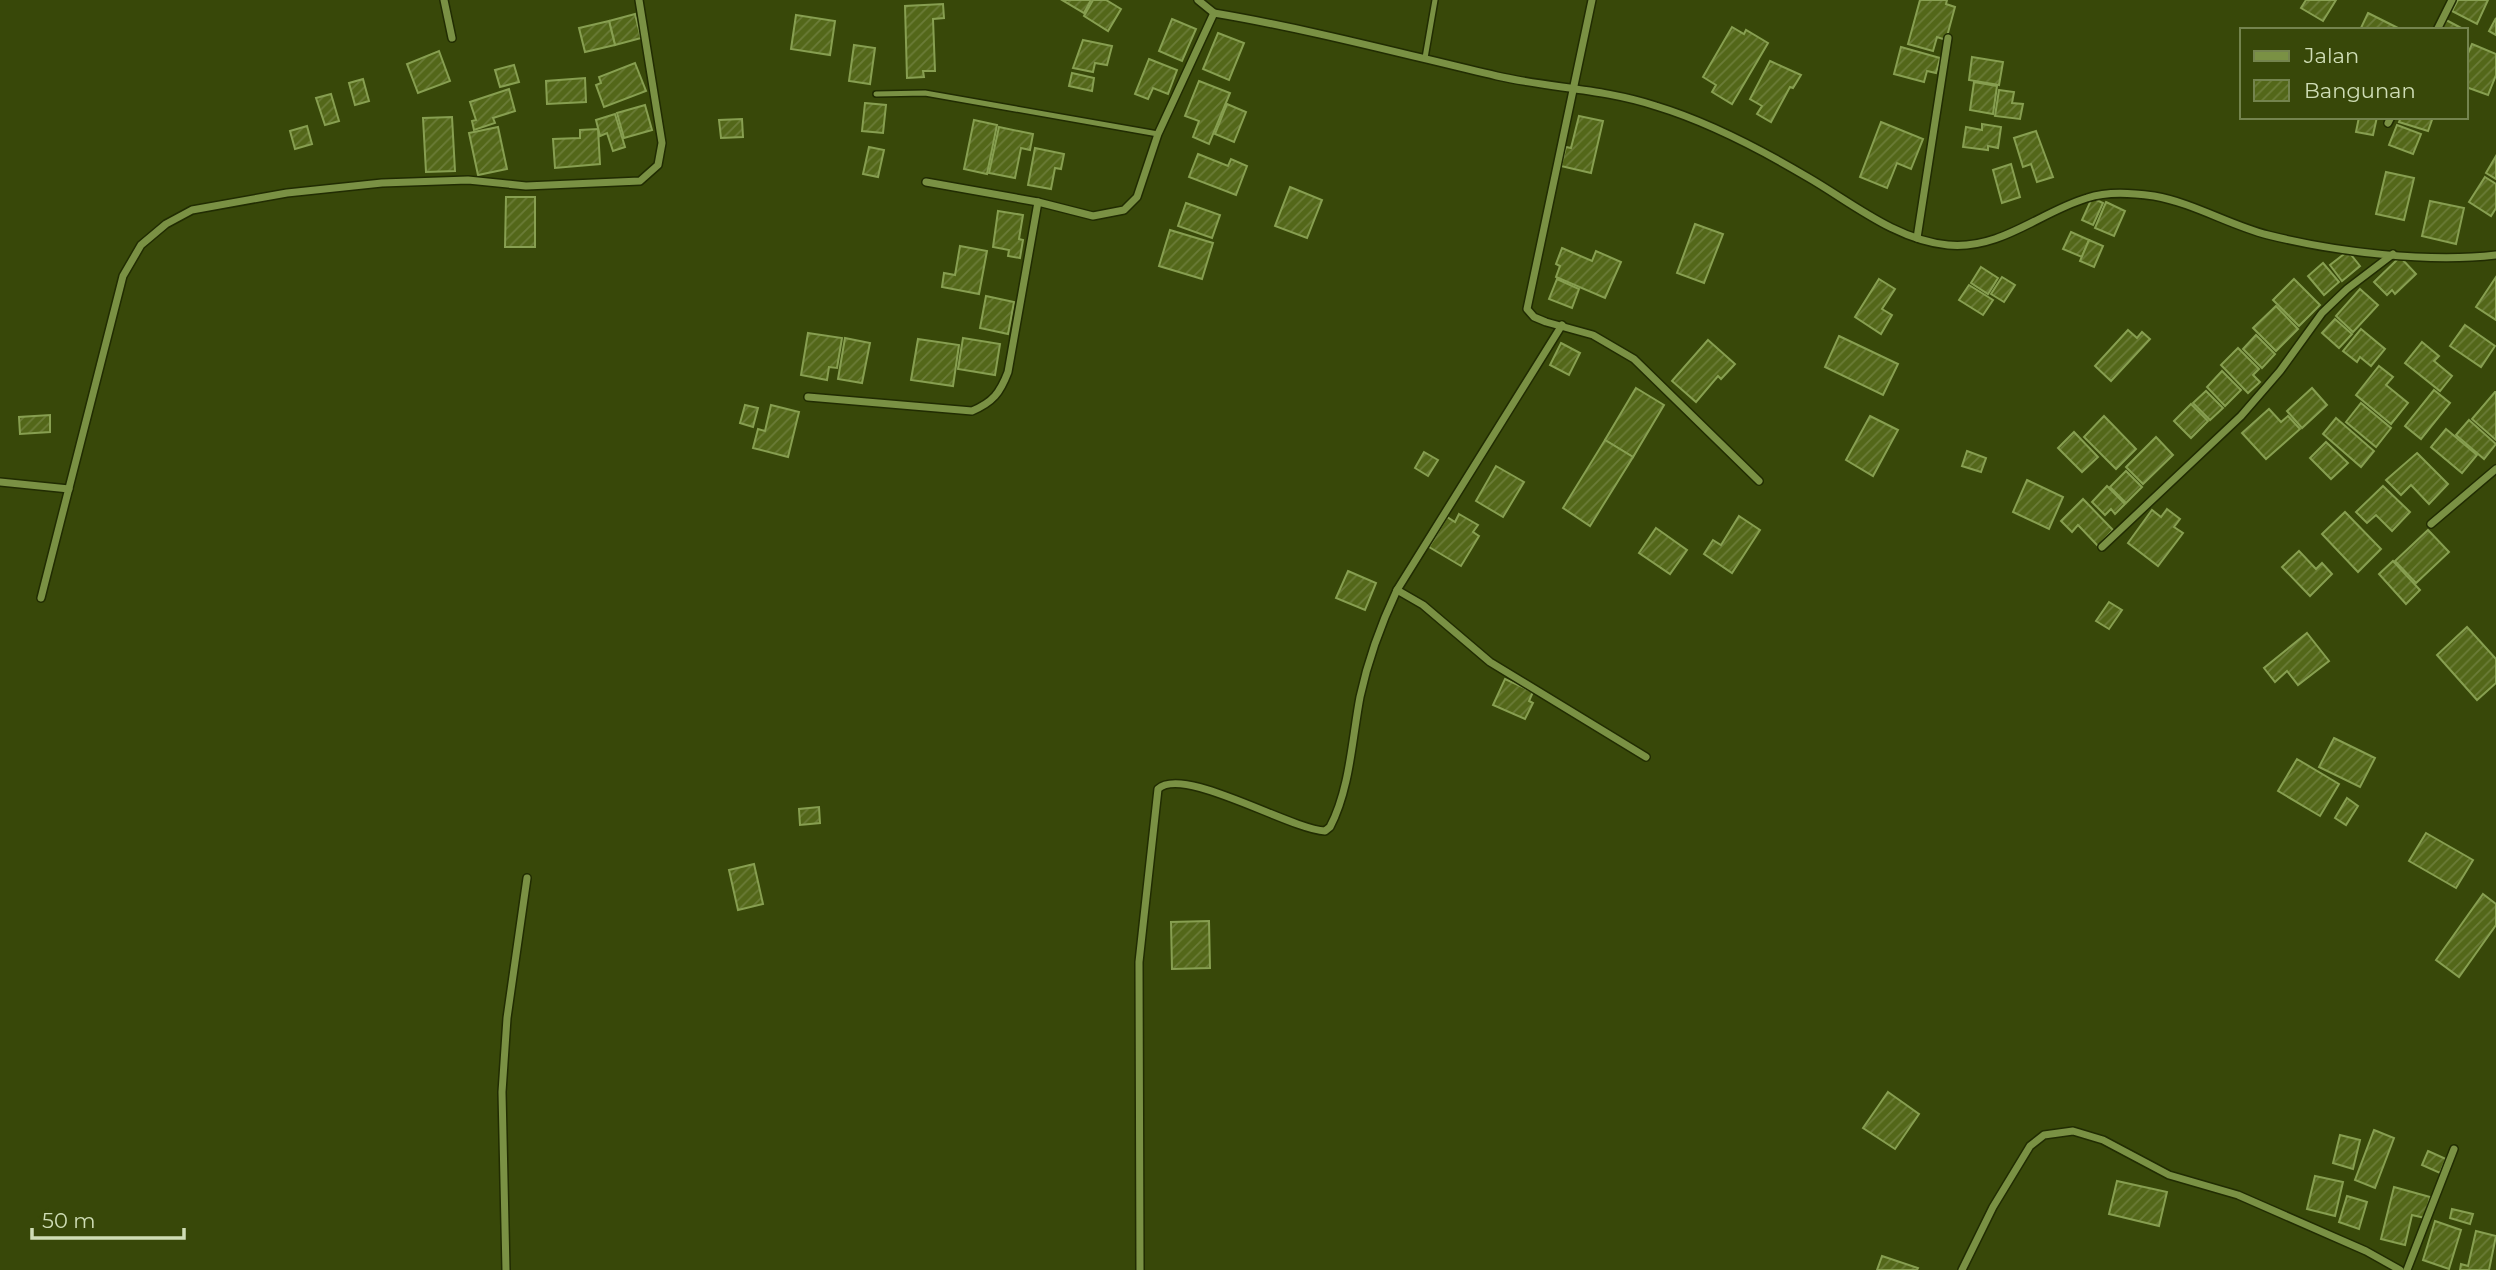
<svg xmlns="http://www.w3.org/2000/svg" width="2496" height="1270" font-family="Montserrat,sans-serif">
<defs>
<pattern id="building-hatch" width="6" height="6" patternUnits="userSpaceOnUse" patternTransform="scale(1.75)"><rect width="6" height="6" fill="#536719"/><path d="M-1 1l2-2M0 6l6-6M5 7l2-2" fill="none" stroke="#6b7c38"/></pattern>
</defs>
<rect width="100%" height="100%" fill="#384809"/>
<g fill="url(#building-hatch)" stroke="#879f51" stroke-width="2">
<path d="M1062,0H1091L1084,13Z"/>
<path d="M1093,0H1106L1121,9L1108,31L1084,16Z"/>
<path d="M1920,0H1947L1946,4L1955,7L1946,40L1937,37L1933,51L1908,44Z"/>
<path d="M2306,0H2336L2323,21L2301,8Z"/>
<path d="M2458,0H2488L2477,24L2452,11Z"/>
<path d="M943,4L944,18L933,19L935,71H923L924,77L907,78L905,6Z"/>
<path d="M2368,13L2402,30H2360Z"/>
<path d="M635,14L641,38L615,45L609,21Z"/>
<path d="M796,15L835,21L830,55L791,49Z"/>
<path d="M2496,18V35L2489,31Z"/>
<path d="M1172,19L1196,29L1182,61L1159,51Z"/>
<path d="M2446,20L2465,30H2441Z"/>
<path d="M609,21L615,45L585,52L579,28Z"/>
<path d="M1732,27L1744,34L1746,30L1768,43L1732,104L1712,92L1716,85L1703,77Z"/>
<path d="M1218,33L1244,43L1229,80L1203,69Z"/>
<path d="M1083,40L1112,46L1107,65L1095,63L1093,72L1073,68Z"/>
<path d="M2472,44L2496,54V75L2488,95L2466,87V58Z"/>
<path d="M854,45L875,48L870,84L849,81Z"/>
<path d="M1901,47L1940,58L1936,73L1927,71L1924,82L1894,74Z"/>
<path d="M439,51L450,81L418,93L407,64Z"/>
<path d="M1972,57L2003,62L1999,85L1969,80Z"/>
<path d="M1149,59L1177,70L1168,94L1153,88L1148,99L1135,94Z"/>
<path d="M1770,61L1801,75L1793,88L1790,87L1771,122L1757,114L1762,106L1750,99Z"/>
<path d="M635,63L646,91L604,107L596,85L601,83L599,77Z"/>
<path d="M514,65L519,82L500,87L495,70Z"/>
<path d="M1072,73L1094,78L1092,91L1069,86Z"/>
<path d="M585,78L586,102L547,104L546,81Z"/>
<path d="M363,79L369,101L355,105L349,83Z"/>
<path d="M1199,81L1230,93L1209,144L1193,137L1199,121L1185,116Z"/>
<path d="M1974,82L1997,86L1993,114L1970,110Z"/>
<path d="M509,89L515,111L493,118L495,123L474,130L472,121L476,120L470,102Z"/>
<path d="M1999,90L2014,92L2012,103L2023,104L2020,119L1995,116Z"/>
<path d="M331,94L339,121L325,125L316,98Z"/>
<path d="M865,103L886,105L883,133L862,131Z"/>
<path d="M1227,104L1246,112L1234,142L1215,134Z"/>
<path d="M645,105L652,130L624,138L617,113Z"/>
<path d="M615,114L625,147L613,151L607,133L600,136L596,120Z"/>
<path d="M1579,116L1603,121L1591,173L1561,166L1566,147L1571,148Z"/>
<path d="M452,117L455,171L426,172L423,118Z"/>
<path d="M2359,117H2377L2373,135L2356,132Z"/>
<path d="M2401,117H2433L2428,131L2399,122Z"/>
<path d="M742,119L743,137L721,138L719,120Z"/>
<path d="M974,120L997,125L987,174L964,169Z"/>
<path d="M1881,122L1923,139L1911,169L1897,163L1887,188L1860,177Z"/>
<path d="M1982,124L2001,127L1998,148L1988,146V150L1963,147L1966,127L1982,130Z"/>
<path d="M2397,125L2421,134L2413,154L2389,145Z"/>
<path d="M307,126L312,144L295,149L290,131Z"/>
<path d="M498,127L507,169L478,175L469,133Z"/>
<path d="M999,127L1033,134L1030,150L1021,148L1015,178L989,173Z"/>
<path d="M598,129L600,164L555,168L553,139L580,138V130Z"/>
<path d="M2036,131L2053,177L2037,182L2031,164L2023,167L2014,138Z"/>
<path d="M869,147L884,150L878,177L863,174Z"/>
<path d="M1035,148L1064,154L1061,169L1055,168L1051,189L1028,185Z"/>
<path d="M1198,154L1228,166L1231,159L1247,166L1236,195L1189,177Z"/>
<path d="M2496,156V179L2486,173Z"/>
<path d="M2011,164L2020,197L2002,203L1993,170Z"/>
<path d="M2386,172L2414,178L2404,220L2376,214Z"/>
<path d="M2485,177L2496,184V208L2491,216L2469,202Z"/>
<path d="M1290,187L1322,200L1307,238L1275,226Z"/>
<path d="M506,197H535V247H505Z"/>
<path d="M2092,198L2103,203L2093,225L2082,220Z"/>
<path d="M2430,201L2464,208L2456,244L2422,236Z"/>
<path d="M2106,202L2125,211L2114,236L2095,228Z"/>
<path d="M1186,203L1220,215L1212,238L1178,226Z"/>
<path d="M998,211L1023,215L1019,239L1023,240L1020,258L1008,256L1009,250L993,247Z"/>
<path d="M1695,224L1723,234L1704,283L1677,273Z"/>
<path d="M1170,230L1213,243L1202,279L1159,266Z"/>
<path d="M2071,232L2089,240L2082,257L2063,249Z"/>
<path d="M2089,240L2103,246L2094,267L2080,261Z"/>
<path d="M960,246L987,251L979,294L942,287L944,273L955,275Z"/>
<path d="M1562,248L1592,261L1596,251L1621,262L1605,298L1556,277L1560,266L1556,264Z"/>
<path d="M2348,251L2360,266L2342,281L2330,265Z"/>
<path d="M2400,257L2416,274L2395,294L2392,290L2387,295L2374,282Z"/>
<path d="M2323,263L2339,282L2324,295L2308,276Z"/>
<path d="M1981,267L1998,278L1988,294L1971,283Z"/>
<path d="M2002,277L2015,285L2004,302L1991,294Z"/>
<path d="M2496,277V320L2476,307Z"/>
<path d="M1557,279L1579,289L1572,308L1549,299Z"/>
<path d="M1879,279L1895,289L1882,309L1892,315L1881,334L1855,317Z"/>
<path d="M2294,279L2320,305L2299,326L2273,300Z"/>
<path d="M1969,285L1993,300L1983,315L1959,300Z"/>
<path d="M2360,289L2378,305L2353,332L2336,316Z"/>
<path d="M986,296L1014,302L1008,334L980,328Z"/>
<path d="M2276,306L2298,329L2276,351L2253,328Z"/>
<path d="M2335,319L2352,334L2339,348L2322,333Z"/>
<path d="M2465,325L2495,346L2481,367L2450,346Z"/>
<path d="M2361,329L2385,349L2371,366L2360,357L2357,362L2343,351Z"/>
<path d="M2128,330L2137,338L2142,332L2150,339L2111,381L2095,366Z"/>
<path d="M808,333L842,338L837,368L829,367L827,380L801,375Z"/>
<path d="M2256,335L2275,354L2262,368L2243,349Z"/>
<path d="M1839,336L1898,364L1883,395L1825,367Z"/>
<path d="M845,338L870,343L862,383L838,379Z"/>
<path d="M963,338L1000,344L995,375L958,369Z"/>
<path d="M918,339L959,345L953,386L911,380Z"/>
<path d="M1708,340L1735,364L1721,379L1718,376L1696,402L1672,381Z"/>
<path d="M2422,342L2439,356L2434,361L2452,376L2440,391L2405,363Z"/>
<path d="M1561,343L1580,353L1569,375L1550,365Z"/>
<path d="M2238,348L2259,369L2253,375L2260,382L2248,393L2221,365Z"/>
<path d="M2379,366L2393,377L2386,385L2408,403L2391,424L2356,395Z"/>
<path d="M2222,371L2241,390L2225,406L2207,387Z"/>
<path d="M1636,388L1664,405L1633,457L1605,440Z"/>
<path d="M2312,388L2327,405L2302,428L2287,411Z"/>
<path d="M2434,390L2450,403L2421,439L2405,426Z"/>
<path d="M2206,391L2223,408L2210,420L2193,403Z"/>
<path d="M2495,392H2496V440L2472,419Z"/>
<path d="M2361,403L2391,428L2376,447L2346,422Z"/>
<path d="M2191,404L2208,421L2191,438L2174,421Z"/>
<path d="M745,405L758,408L753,427L740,423Z"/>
<path d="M771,405L799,412L788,457L753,448L758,429L765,431Z"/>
<path d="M2269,409L2281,422L2288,416L2300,429L2266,459L2242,433Z"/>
<path d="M50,415V432L20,434L19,417Z"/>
<path d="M1870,416L1898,430L1873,476L1846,460Z"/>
<path d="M2104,416L2136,449L2116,469L2084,437Z"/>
<path d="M2336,418L2374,451L2361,467L2323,434Z"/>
<path d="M2469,420L2496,444L2484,459L2456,435Z"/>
<path d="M2446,429L2477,455L2462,473L2431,447Z"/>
<path d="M2074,432L2098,457L2082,472L2058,448Z"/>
<path d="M2156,437L2173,455L2143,484L2126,467Z"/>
<path d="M1605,440L1633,457L1590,526L1563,508Z"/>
<path d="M2326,442L2348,463L2331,479L2310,458Z"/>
<path d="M1967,451L1986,458L1981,472L1962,466Z"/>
<path d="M1424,452L1438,460L1428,476L1415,468Z"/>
<path d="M2417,453L2448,484L2429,504L2411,485L2401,495L2386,480Z"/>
<path d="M1496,466L1524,482L1503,517L1476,501Z"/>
<path d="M2126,471L2142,487L2126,503L2110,487Z"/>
<path d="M2027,480L2063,497L2049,529L2013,512Z"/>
<path d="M2107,486L2125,504L2115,514L2111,509L2105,515L2092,502Z"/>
<path d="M2383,486L2410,512L2392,531L2376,515L2367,523L2356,512Z"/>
<path d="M2083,499L2113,530L2098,546L2078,525L2072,532L2061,521Z"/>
<path d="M2167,509L2180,519L2174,527L2183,533L2158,566L2128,543L2152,510L2161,517Z"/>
<path d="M2345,512L2381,549L2358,572L2322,534Z"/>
<path d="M1459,514L1478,525L1473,532L1479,536L1461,566L1429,547L1447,517L1455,522Z"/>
<path d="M1739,516L1760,530L1732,573L1704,554L1713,540L1721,545Z"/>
<path d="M1656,528L1687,550L1670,574L1639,553Z"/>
<path d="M2428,530L2449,552L2416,583L2395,561Z"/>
<path d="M2299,551L2316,569L2322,563L2332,574L2310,596L2282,567Z"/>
<path d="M2393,561L2420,590L2406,604L2379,574Z"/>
<path d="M1348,571L1376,583L1365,610L1336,598Z"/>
<path d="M2109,602L2122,610L2109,629L2096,621Z"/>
<path d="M2467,627L2496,659V683L2477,700L2437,655Z"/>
<path d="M2307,633L2329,661L2298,685L2287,671L2275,682L2264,668Z"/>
<path d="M1505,679L1533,692L1529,701L1533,703L1525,719L1493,705Z"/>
<path d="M2334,738L2375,758L2360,787L2319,767Z"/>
<path d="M2297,759L2339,784L2320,816L2278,791Z"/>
<path d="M2347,798L2358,806L2346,825L2335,818Z"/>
<path d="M819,807L820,823L800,825L799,809Z"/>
<path d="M2426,833L2473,860L2456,888L2409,861Z"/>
<path d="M754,864L763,904L738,910L729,870Z"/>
<path d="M2483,894L2496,904V925L2459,977L2436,960Z"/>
<path d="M1209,921L1210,968L1172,969L1171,922Z"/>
<path d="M1888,1092L1919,1114L1895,1149L1863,1128Z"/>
<path d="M2374,1130L2394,1138L2375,1188L2355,1180Z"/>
<path d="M2340,1135L2360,1140L2353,1169L2333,1163Z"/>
<path d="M2428,1151L2446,1159L2440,1173L2422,1165Z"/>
<path d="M2315,1176L2343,1182L2335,1216L2307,1209Z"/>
<path d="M2117,1181L2167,1192L2159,1226L2109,1214Z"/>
<path d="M2394,1187L2430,1197L2425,1218L2412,1215L2405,1245L2381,1239Z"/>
<path d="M2347,1196L2367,1202L2359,1229L2339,1222Z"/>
<path d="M2452,1209L2473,1214L2470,1224L2450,1218Z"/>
<path d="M2435,1221L2461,1230L2449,1269L2423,1260Z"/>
<path d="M2476,1231L2496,1236L2489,1270H2460L2461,1264L2468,1266Z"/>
<path d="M1882,1256L1918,1268L1917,1270H1877Z"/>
</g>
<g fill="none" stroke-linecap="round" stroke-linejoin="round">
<defs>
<g id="lane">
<path d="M1425,58L1435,0"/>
<path d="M876,94L925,93L1158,134"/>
</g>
<g id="street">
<path d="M444,0L452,38"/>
<path d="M1198,0L1214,13"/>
<path d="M1592,0L1527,309L1534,317L1546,322L1593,335L1634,359L1759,481"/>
<path d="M2437,30L2452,0"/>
<path d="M2388,123L2391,117"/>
<path d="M926,182L1038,202L1093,216L1124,210L1137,197L1158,134L1214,13C1309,29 1403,54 1497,76C1550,88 1605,89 1656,106C1709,122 1762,150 1809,178C1852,203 1896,240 1948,245C2001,250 2040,212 2087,198C2108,191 2132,193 2154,196C2194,203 2229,225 2268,235C2336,252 2428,263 2496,255"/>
<path d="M1917,238L1948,38"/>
<path d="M808,397L972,411C993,402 1000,393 1008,372L1038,202"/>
<path d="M0,482L69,489"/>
<path d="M2431,524L2496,469"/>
<path d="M2102,547L2241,416L2280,371L2322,313L2347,289L2393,254"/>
<path d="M1397,590L1423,605L1490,662L1646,757"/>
<path d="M41,598L123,276L141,245L166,224L192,210L287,193L382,183L468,180L526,186L640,181L658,165L662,143L639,0"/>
<path d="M506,1270L502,1092L507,1018L527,878"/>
<path d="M1140,1270L1139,962L1158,789C1183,765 1289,829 1325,831L1330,827C1350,789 1352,739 1360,697C1368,660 1381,624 1397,590L1562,325"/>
<path d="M1962,1270L1993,1207L2030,1146L2044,1135L2073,1131L2103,1140L2169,1175L2238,1195L2366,1251L2400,1270"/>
<path d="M2407,1270L2454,1149"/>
</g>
</defs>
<use href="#lane" stroke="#212c02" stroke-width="8"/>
<use href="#street" stroke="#212c02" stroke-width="10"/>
<use href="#lane" stroke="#7a9144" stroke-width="5"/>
<use href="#street" stroke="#7a9144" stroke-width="7"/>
</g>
<rect x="2240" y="28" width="228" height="91" fill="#384809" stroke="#74844e" stroke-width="2"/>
<rect x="2254" y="51" width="35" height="10" fill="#7a9144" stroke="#74844e" stroke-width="2"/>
<text x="2304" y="63" font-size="21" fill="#cfddb6">Jalan</text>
<rect x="2254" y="80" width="35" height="21" fill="url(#building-hatch)" stroke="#74844e" stroke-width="2"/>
<text x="2304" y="98" font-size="21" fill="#cfddb6">Bangunan</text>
<path d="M32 1228v10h152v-10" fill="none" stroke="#cfddb6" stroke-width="3.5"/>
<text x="42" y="1228" font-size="21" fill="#cfddb6" stroke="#384809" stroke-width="5" paint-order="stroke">50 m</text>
</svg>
